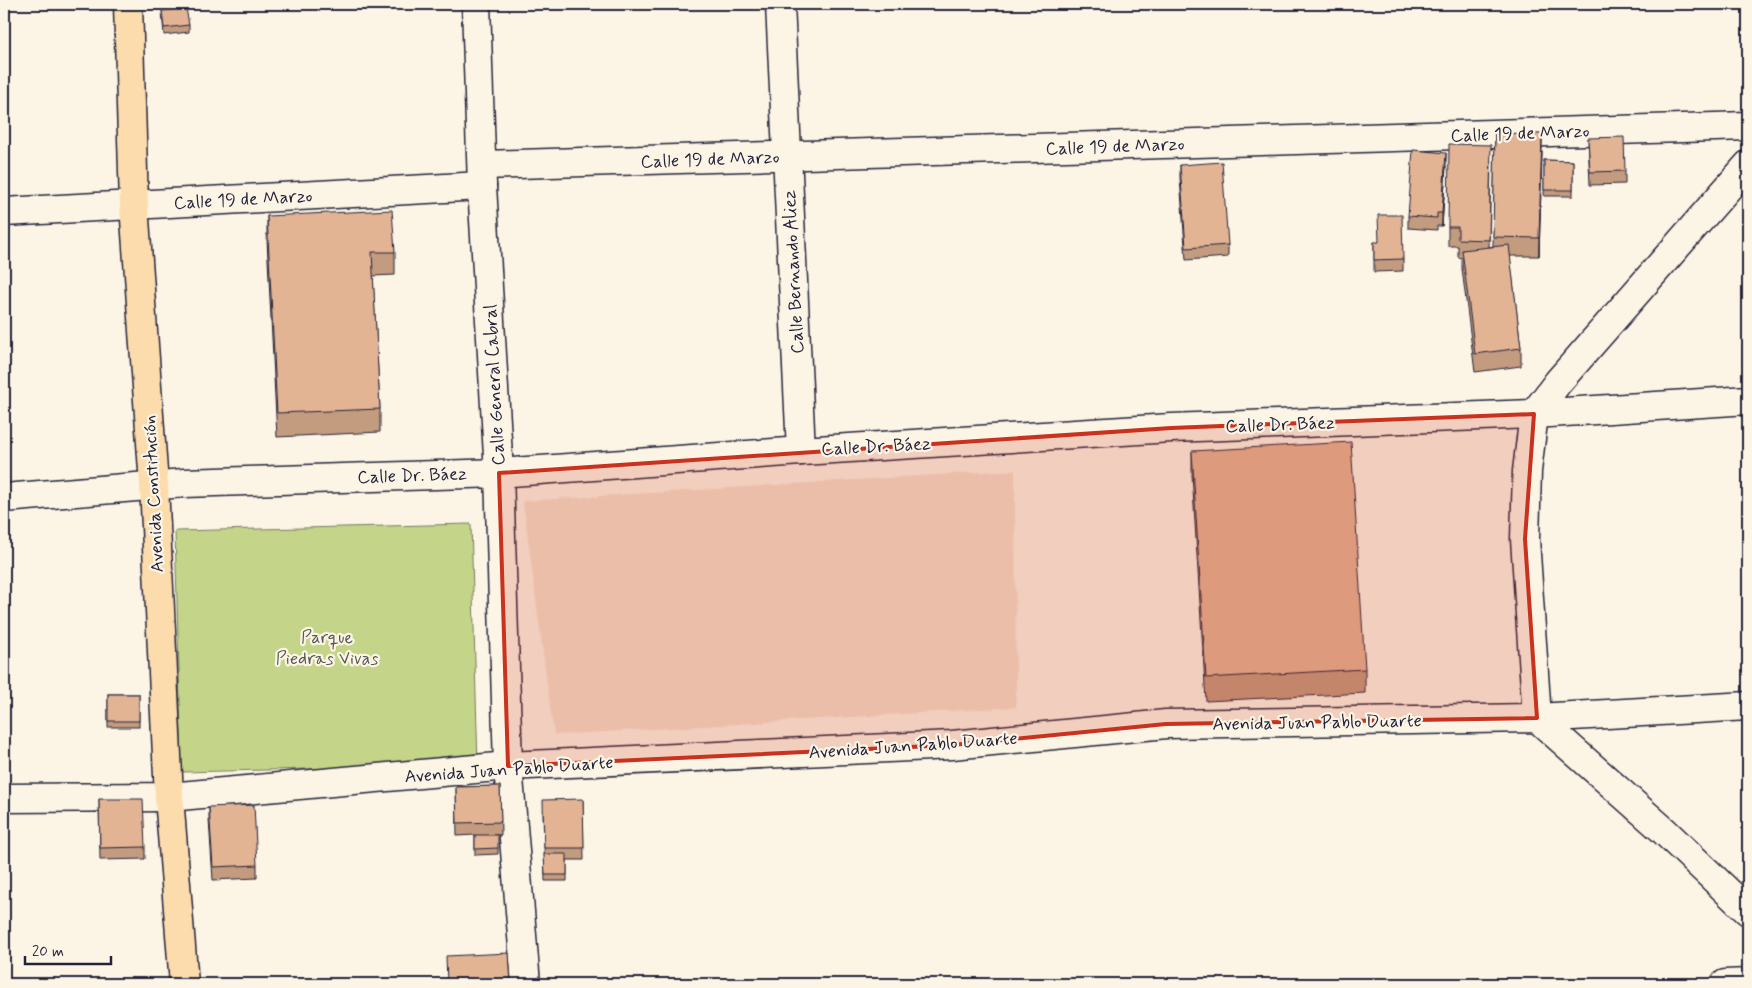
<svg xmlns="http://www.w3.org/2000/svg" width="1752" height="988" font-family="Mynerve,sans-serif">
<rect width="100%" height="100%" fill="#fcf5e5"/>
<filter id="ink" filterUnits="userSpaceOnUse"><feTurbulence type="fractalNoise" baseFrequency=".02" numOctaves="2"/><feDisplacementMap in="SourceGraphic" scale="10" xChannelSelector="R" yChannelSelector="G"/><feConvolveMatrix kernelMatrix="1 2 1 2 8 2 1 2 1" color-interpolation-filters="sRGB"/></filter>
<g filter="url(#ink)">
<path fill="#f4e2cd" d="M1015,470L1016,707L554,735L523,501Z"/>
<path fill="#c4d58a" stroke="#737c62" d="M471,524L478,765L182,772L175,531Z"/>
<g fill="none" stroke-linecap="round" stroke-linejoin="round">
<defs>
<g id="minor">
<path d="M476,4L482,186L499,473L508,766L526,984"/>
<path d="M780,4L801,451"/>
<path d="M482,165L1748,126"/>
<path d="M1748,165L1558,382L1534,414L1527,471L1525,539L1537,718L1748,706"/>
<path d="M4,212L482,186"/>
<path d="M4,498L184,483L499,473L801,451L1171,428L1534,414L1748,400"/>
<path d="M4,798L169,797L508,766L952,745L1166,724L1537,718L1662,829L1748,911"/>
<path d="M1725,984L1748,983"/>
</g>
<path id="major" d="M128,4L134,205L154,485L169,797L184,984"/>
</defs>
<use href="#minor" stroke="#22223b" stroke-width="31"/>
<use href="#major" stroke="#22223b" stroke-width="31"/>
<use href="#minor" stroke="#fcf5e5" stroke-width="28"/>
<use href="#major" stroke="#fcdcac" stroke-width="28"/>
</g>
<g fill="#c39b7f" stroke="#22223b">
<path d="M162,4H185V6L163,9Z"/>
<path d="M162,11L189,25V32L164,35Z"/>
<path d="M1495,133L1542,152L1539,256H1510L1521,348V366L1475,372L1462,269V258L1458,257V246H1448V227L1491,163L1489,247L1493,246Z"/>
<path d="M1588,138L1625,171V184L1590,185Z"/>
<path d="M1544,160L1573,161V196H1544Z"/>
<path d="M1180,165L1228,245V257L1186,260L1180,178Z"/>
<path d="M1446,166L1442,226H1437V230L1408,228V216Z"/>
<path d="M267,216L395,252V275L373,276L380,409V432L277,437L267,240Z"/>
<path d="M1374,242L1403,259V271L1374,272Z"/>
<path d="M1192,451L1365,669V693L1206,701L1192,475Z"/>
<rect x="108" y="694" width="31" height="33"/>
<path d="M500,786L501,835H490L498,848V854L475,855V835L457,836L456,787Z"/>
<path d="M99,799L145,847V859L100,860Z"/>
<path d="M583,799L584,860H567V881H545L543,812Z"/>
<path d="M209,807L257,865V878L213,880L209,820Z"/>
</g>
<g fill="#9f7e68" stroke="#22223b">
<path d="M1542,134V152L1539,256V238Z"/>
<path d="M1446,153V166L1442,226V213Z"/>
</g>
<g fill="#e3b494" stroke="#22223b">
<path d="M186,8L189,25L164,28L162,11Z"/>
<path d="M1495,133L1542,134L1539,238L1493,237Z"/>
<path d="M1624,137L1625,171L1590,172L1588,138Z"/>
<path d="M1449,144L1491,145L1489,240L1458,239V227H1448Z"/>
<path d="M1413,150L1446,153L1442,213H1437V218L1408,216Z"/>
<path d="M1544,160L1573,161V190H1544Z"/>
<path d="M1222,162L1228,245L1186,248L1180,165Z"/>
<path d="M392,210L395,252H372L380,409L277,413L267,216Z"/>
<path d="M1378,215H1402L1403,259L1374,260V242H1379Z"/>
<path d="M1509,245L1521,348L1475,354L1462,250Z"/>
<path d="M1351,442L1365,669L1206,678L1192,451Z"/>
<rect x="108" y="694" width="31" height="27"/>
<path d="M500,786L501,822L457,823L456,787Z"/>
<path d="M99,799H143L145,847L100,848Z"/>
<path d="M583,799L584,848H544L543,800Z"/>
<path d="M254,805L257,865L213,867L209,807Z"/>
<path d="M475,835H498V848L475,849Z"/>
<path d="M544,854H567V875H545Z"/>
<path d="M509,953L511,984H447L446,956Z"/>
<path d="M567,982V984H549Z"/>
</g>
</g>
<path fill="#c8321e" fill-opacity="0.2" stroke="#c8321e" stroke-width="4" stroke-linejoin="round" d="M1534,414L1525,539L1537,718L1166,724L952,745L508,766L499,473L1171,428Z"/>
<g text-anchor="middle" stroke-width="4.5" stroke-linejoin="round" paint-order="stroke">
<g font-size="18" fill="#22223b" stroke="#fcf5e5">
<text transform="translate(1520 133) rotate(-2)" y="6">Calle 19 de Marzo</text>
<text transform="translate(1115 146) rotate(-2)" y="6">Calle 19 de Marzo</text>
<text transform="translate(710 159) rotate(-2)" y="6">Calle 19 de Marzo</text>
<text transform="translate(243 199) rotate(-3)" y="6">Calle 19 de Marzo</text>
<text transform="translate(793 272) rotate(-93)" y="6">Calle Bernando Aliez</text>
<text transform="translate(494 385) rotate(-93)" y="6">Calle General Cabral</text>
<text transform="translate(1280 424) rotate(-2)" y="6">Calle Dr. Báez</text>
<text transform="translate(876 446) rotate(-3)" y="6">Calle Dr. Báez</text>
<text transform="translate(412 475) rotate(-2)" y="6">Calle Dr. Báez</text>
<text transform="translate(153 494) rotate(-93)" y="6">Avenida Constitución</text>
<text transform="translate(1317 722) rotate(-1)" y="6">Avenida Juan Pablo Duarte</text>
<text transform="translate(913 745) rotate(-4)" y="6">Avenida Juan Pablo Duarte</text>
<text transform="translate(509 769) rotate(-4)" y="6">Avenida Juan Pablo Duarte</text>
</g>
<g font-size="18" fill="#535853" stroke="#fcf5e5">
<text x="327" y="643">Parque<tspan x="327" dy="21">Piedras Vivas</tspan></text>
</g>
</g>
<rect width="1752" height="988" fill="none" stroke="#fcf5e5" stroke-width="20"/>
<rect x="10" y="10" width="1732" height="968" fill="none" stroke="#22223b" stroke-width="2" filter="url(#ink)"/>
<path d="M25 956v8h86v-8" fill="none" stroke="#22223b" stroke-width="2.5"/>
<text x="32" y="956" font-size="15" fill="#22223b" stroke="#fcf5e5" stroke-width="4" paint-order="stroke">20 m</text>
</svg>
